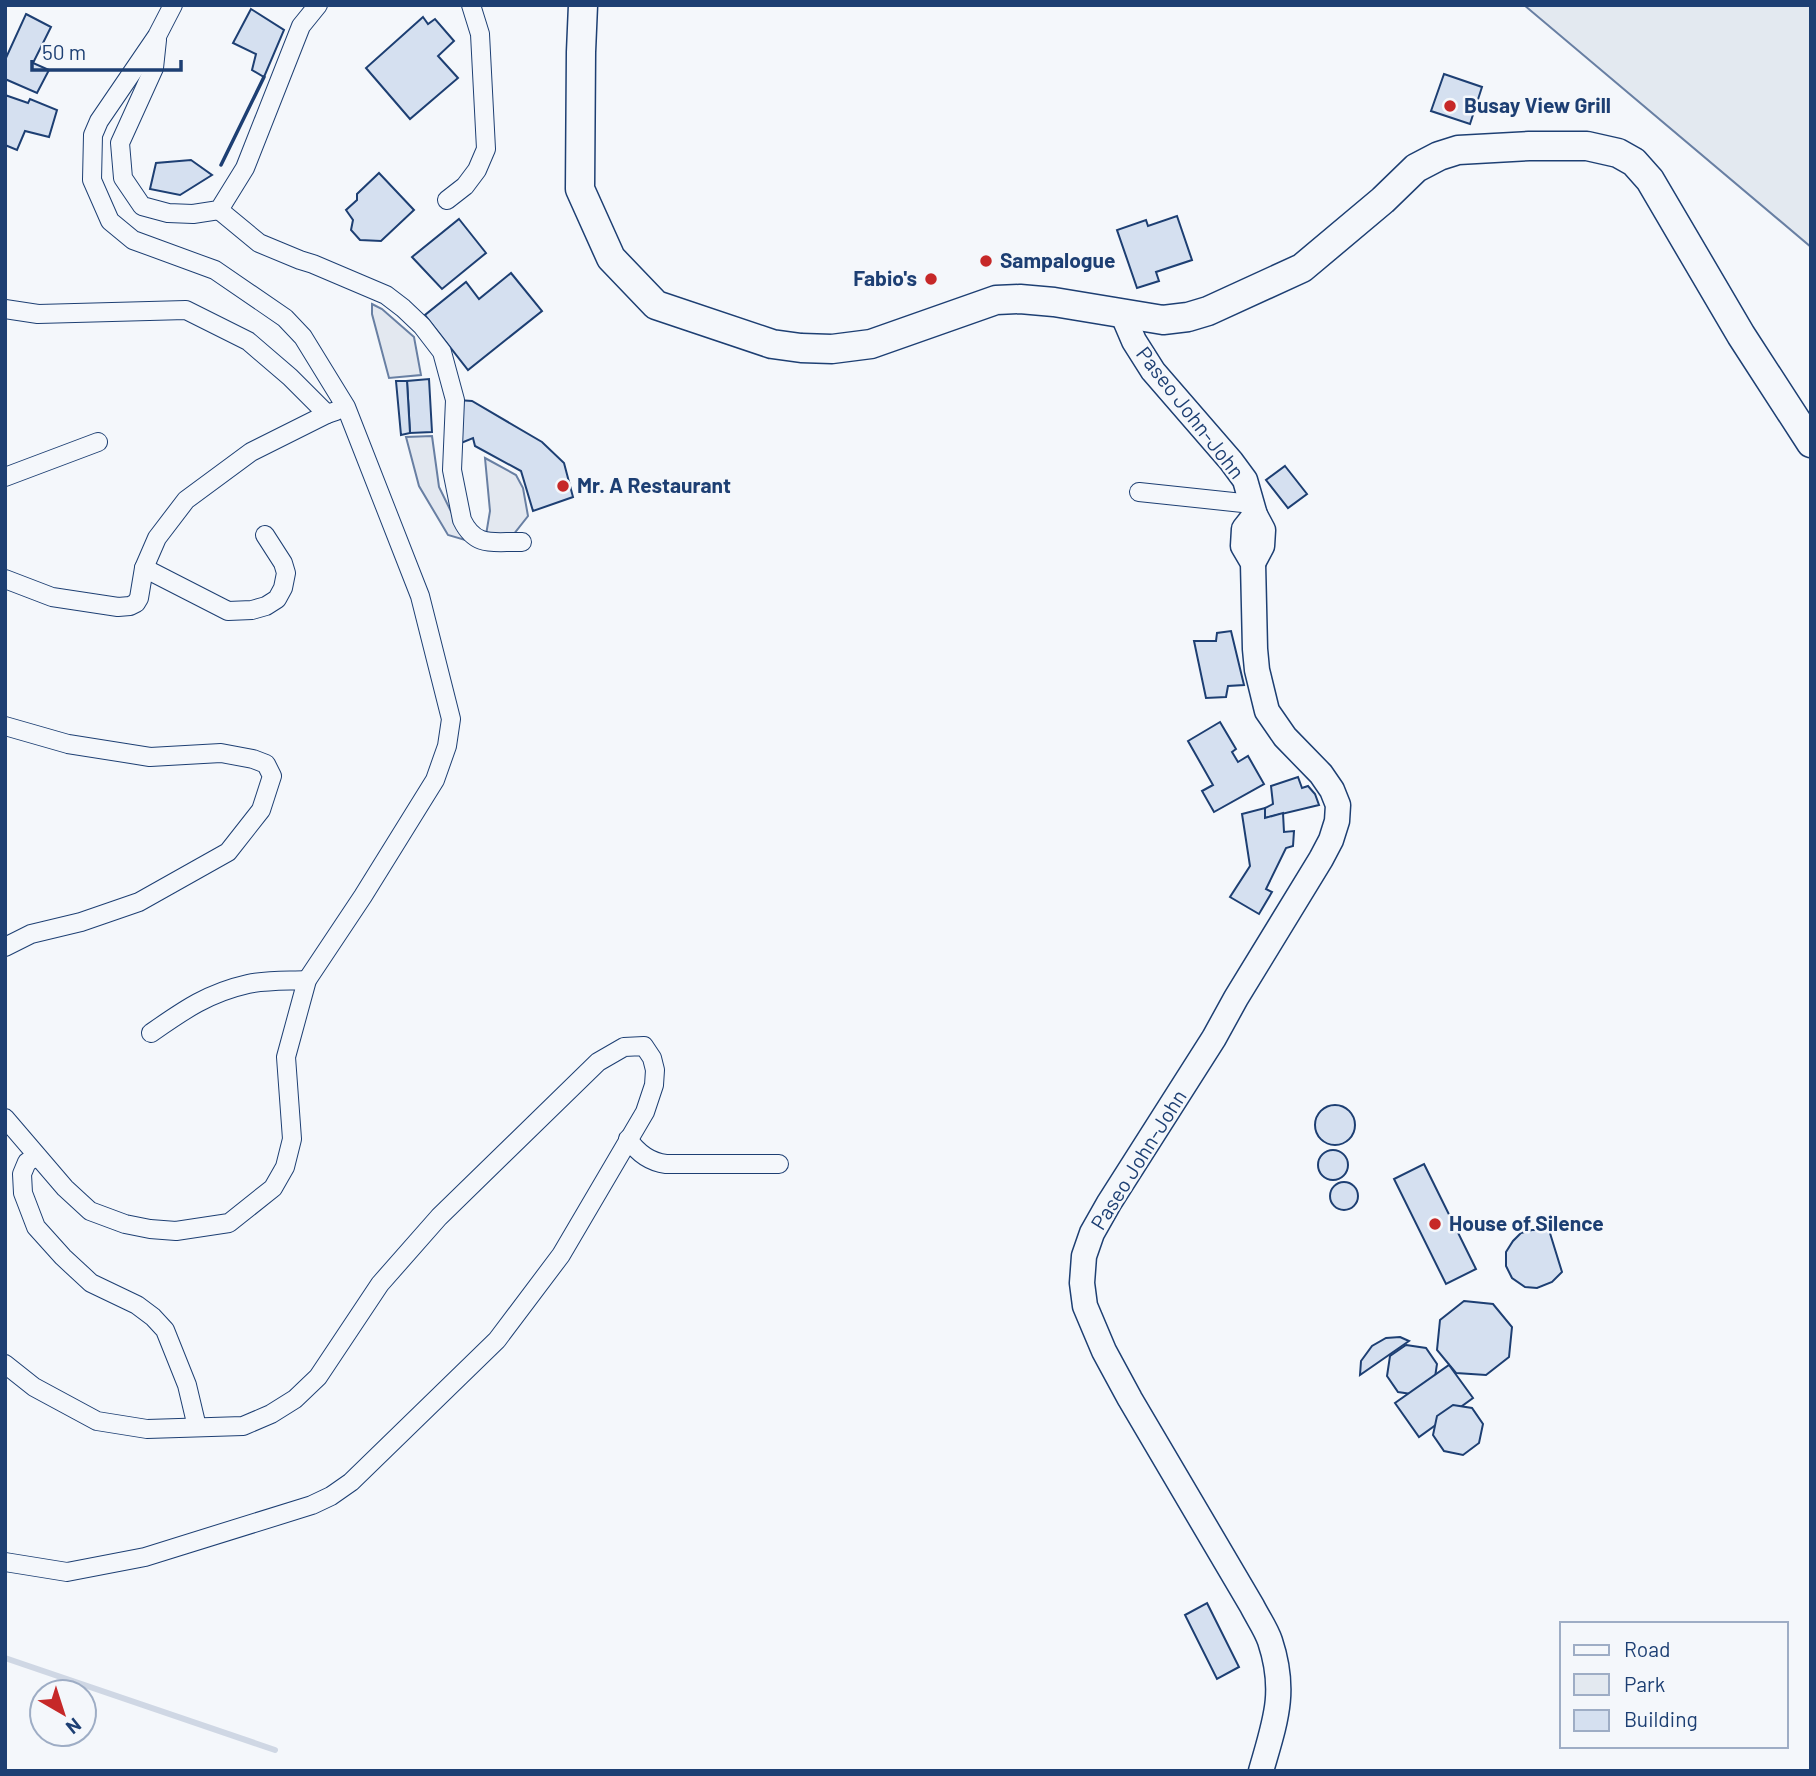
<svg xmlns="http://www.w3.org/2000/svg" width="1816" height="1776" font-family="Barlow,sans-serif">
<rect width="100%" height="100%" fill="#f4f7fb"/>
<path fill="#e3e9f0" stroke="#687fa3" stroke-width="2" d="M1524,5H1811V247Z"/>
<g fill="#e3e8f0" stroke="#687fa3" stroke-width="2">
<path d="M372,304L382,309L414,337L421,375L389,378L372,314Z"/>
<path d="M432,436L439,487L465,540L448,535L419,486L406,437Z"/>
<path d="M485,458L516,475L523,488L528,516L513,535L485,541L490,511Z"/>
</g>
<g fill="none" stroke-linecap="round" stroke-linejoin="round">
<path stroke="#cfd7e4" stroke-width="6" d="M5,1658L275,1750"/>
</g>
<g fill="#d5e0f0" stroke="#1d3f73" stroke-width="2">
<path d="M251,9L284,30L264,77L252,70L256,54L233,43Z"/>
<path d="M26,14L51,27L33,63L49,70L37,93L5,79V60Z"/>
<path d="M423,17L428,24L435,19L454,41L438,56L458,78L410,119L366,68Z"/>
<path d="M1444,74L1482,87L1470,124L1431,111Z"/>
<path d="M5,95L28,103L30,99L57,110L49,137L25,131L17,150L5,145Z"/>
<path d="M191,160L212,175L180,195L150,189L156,163Z"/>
<path d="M379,173L414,210L381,241L360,240L351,230L353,220L346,210L357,200V194Z"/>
<path d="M1177,216L1192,260L1156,272L1159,281L1137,288L1117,230L1146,220L1148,226Z"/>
<path d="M459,219L486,253L442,289L412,257Z"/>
<path d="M511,273L542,311L468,370L425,315L466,282L479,299Z"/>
<path d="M429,379L432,432L410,433L407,381Z"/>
<path d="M396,381H407L410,433L401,435Z"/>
<path d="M458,400L472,401L542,442L564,463L573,497L533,511L521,471L475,446L473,438L461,443Z"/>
<path d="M1285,466L1307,494L1288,508L1266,480Z"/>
<path d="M1231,631L1244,685L1228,686L1226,697L1206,698L1194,641H1216L1217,633Z"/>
<path d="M1220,722L1236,749L1232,752L1238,762L1248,756L1264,784L1214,812L1202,791L1213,785L1188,741Z"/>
<path d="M1298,777L1302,788L1308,786L1315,794L1319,805L1265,818V808L1273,804L1271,786Z"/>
<path d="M1265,808V818L1283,813L1284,832L1294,831L1293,846L1286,848L1266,889L1272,892L1259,914L1230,897L1250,866L1242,814Z"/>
<circle cx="1335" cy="1125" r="20"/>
<circle cx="1333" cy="1165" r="15"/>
<path d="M1424,1164L1476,1269L1446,1284L1394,1179Z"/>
<circle cx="1344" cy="1196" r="14"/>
<path d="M1532,1230H1549L1562,1272L1552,1282L1537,1288L1525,1287L1512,1278L1506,1266V1252L1513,1241L1521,1233Z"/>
<path d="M1464,1301L1493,1304L1512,1327L1509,1357L1486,1375L1456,1373L1437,1350L1440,1320Z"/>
<path d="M1400,1337L1409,1341L1360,1375L1361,1361L1372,1346L1386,1338Z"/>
<path d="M1406,1345L1426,1348L1437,1364L1434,1384L1418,1395L1398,1392L1387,1376L1390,1356Z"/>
<path d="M1449,1365L1473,1398L1419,1437L1395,1403Z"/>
<path d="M1453,1405L1472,1408L1483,1424L1479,1443L1463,1455L1444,1451L1433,1435L1437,1416Z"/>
<path d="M1207,1603L1239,1667L1217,1679L1185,1615Z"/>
</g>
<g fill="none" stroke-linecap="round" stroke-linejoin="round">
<defs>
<g id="street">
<path d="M157,40L154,68L120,143L123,178L142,206L168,213L193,214L219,210L245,168L301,26L318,5"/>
<path d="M447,200L465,186L477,170L486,149L480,34L471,5"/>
<path d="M219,210L259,243L300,260L313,264L386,295L403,308L422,326L442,352L455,400L452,470L462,520C476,549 495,541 522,542"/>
<path d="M5,309L38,314L186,310L248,341L290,377L327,414L336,411"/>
<path d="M5,477L98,442"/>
<path d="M1139,492L1252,504"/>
<path d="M144,568L228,611L252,610L266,606L277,599L283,588L286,573L283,563L265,535"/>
<path d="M5,579L52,597L118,607L130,606L136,603L139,598L144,568L157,538L186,500L251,452L327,414"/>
<path d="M5,726L68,744L150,757L221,753L253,759L266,764L272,776L261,810L228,852L139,902L81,922L31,934L5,947"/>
<path d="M151,1033C184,1010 208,993 248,984C266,980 288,981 307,980"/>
<path d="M5,1118L65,1188L90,1211L125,1224L150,1229L176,1231L229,1223L273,1188L285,1167L292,1139L286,1057L307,980L363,896L435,780L447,746L451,719L420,596L346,407L303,337L285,318L215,270L133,240L110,221L92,180L93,135L99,121L157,36L173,5"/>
<path d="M628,1139C637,1152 650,1162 666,1164H779"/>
<path d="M37,1157L27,1162L22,1174L23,1193L36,1227L63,1257L91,1283L137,1305L153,1317L165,1330L187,1385L197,1427"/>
<path d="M5,1364L34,1387L97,1421L147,1429L243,1426L271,1414L295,1399L318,1377L380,1284L439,1217L598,1062L624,1047L644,1046L652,1058L655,1070L654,1085L645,1112L561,1255L497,1340L351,1482L331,1496L312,1505L145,1557L67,1572L5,1562"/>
</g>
<g id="secondary">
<path d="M1122,313L1134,341L1153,371L1231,461L1245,480L1255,515L1263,530L1262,546L1253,563"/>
<path d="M1255,515L1244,529L1243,546L1253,563L1255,649L1257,670L1267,711L1285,737L1321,774L1332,790L1338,805L1337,821L1331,840L1321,859L1236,998L1214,1038L1109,1203L1092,1233L1084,1256L1082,1283L1085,1306L1104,1351L1130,1399L1252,1606C1258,1618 1266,1629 1270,1641C1287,1692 1275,1722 1261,1771"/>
</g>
<path id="primary" d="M583,5L581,52L580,189L611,258L656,305L772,344L801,348L832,349L871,344L996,300L1020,299L1054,302L1163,320L1188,317L1208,311L1302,268L1383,200L1416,168L1439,156L1458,150L1529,146H1587L1618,153L1634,162L1650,180L1741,335L1811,443"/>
</defs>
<use href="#street" stroke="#1d3f73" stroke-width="20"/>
<use href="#secondary" stroke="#1d3f73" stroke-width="27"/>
<use href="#primary" stroke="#1d3f73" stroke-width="31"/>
<use href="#street" stroke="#f4f7fb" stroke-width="18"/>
<use href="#secondary" stroke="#f4f7fb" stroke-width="24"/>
<use href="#primary" stroke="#f4f7fb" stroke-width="28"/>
<path stroke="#1d3f73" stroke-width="3.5" d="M221,165L264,77"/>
</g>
<g fill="#c62828" stroke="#f4f7fb" stroke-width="2.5">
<circle cx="1450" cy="106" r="7"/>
<circle cx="986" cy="261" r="7"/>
<circle cx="931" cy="279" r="7"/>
<circle cx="563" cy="486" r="7"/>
<circle cx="1435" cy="1224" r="7"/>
</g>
<g text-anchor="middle" stroke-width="5" stroke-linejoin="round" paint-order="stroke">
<g font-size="21" font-weight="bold" fill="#1d3f73" stroke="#f4f7fb" text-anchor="start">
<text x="1464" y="113">Busay View Grill</text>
<text x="1000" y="268">Sampalogue</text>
<text x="917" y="286" text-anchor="end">Fabio's</text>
<text x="577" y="493">Mr. A Restaurant</text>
<text x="1449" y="1231">House of Silence</text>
</g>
<g font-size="21" fill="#1d3f73" stroke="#f4f7fb">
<text transform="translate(1190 413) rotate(52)" y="7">Paseo John-John</text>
<text transform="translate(1139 1160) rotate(-58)" y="7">Paseo John-John</text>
</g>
</g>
<rect width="1816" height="1776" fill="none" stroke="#1d3f73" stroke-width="14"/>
<rect x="1560" y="1622" width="228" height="126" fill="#f4f7fb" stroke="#9eadc5" stroke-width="2"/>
<rect x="1574" y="1645" width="35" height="10" fill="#f4f7fb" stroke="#9eadc5" stroke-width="2"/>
<text x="1624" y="1657" font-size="21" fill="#1d3f73">Road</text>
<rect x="1574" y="1674" width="35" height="21" fill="#e3e9f0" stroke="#9eadc5" stroke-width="2"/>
<text x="1624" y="1692" font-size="21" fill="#1d3f73">Park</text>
<rect x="1574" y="1710" width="35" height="21" fill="#d5e0f0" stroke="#9eadc5" stroke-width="2"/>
<text x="1624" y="1727" font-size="21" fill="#1d3f73">Building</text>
<g transform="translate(63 1713) rotate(141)"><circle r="33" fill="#f4f7fb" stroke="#9eadc5" stroke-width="2"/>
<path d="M0-5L12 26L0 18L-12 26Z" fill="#c62828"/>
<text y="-10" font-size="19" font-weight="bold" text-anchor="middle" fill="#1d3f73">N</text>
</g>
<path d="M32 60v10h149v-10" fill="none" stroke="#1d3f73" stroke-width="3.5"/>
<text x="42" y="60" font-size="21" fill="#1d3f73" stroke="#f4f7fb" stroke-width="5" paint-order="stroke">50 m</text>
</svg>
